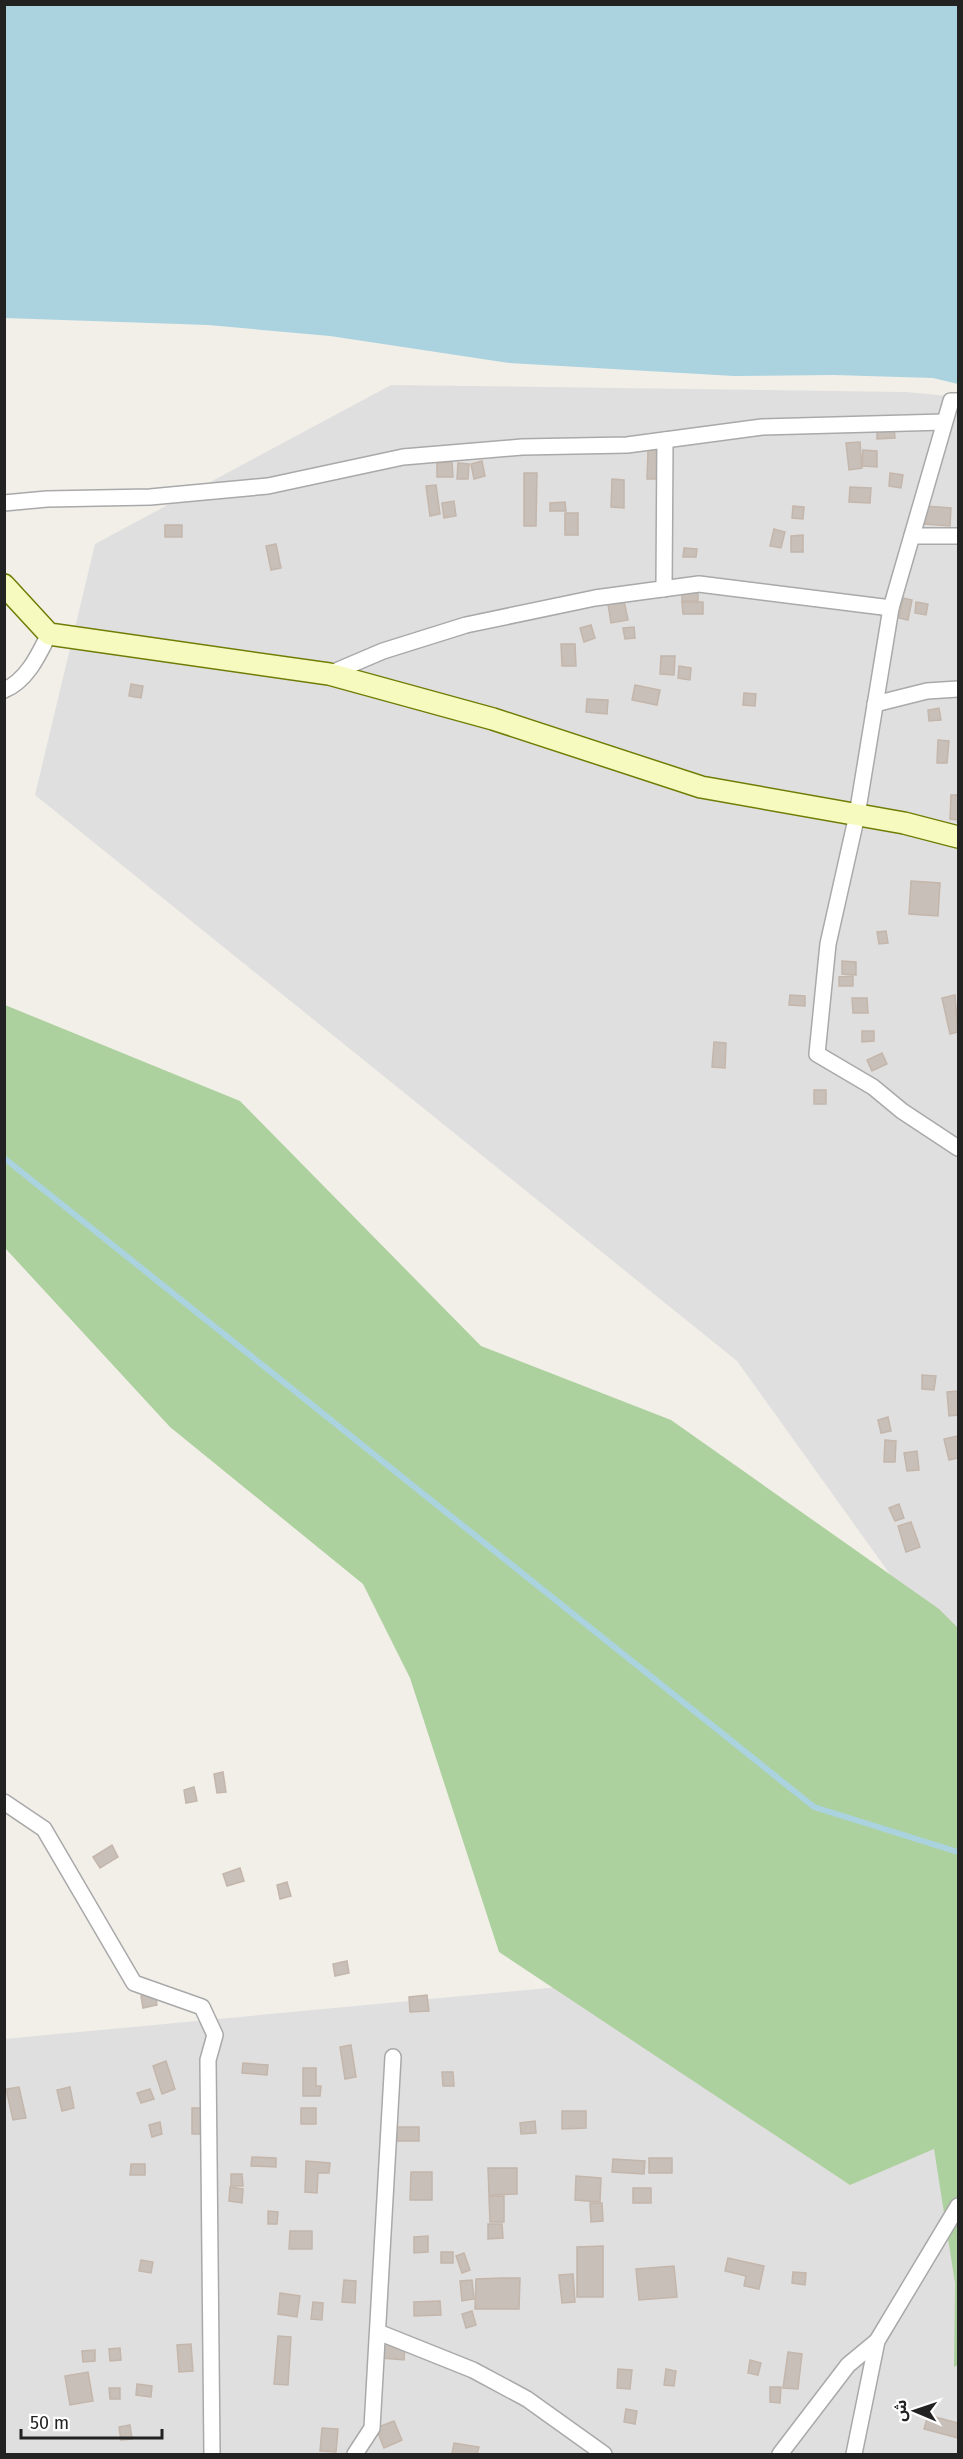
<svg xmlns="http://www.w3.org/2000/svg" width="963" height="2459" font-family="'Fira Sans','Noto Sans Arabic',sans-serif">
<rect width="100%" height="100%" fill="#f2efe9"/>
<g fill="#e0dfdf">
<path d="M391,385L906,392L958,397V1669L737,1361L35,795L95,544Z"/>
<path d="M570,1986L958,2134V2454H5L4,2039Z"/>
</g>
<path fill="#add19e" d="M5,1005L240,1101L481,1346L671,1420L939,1609L958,1628V2365L954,2367L955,2283L934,2149L850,2185L499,1952L410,1678L363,1584L170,1427L5,1248Z"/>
<path fill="#aad3df" d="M4,5H958V384L933,378L834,375L734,376L509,363L330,336L208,325L5,318Z"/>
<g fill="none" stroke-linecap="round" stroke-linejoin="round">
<path stroke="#aad3df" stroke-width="6" d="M4,1158L814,1807L958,1852"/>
</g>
<g fill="#c7bfb8" stroke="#c4b6ab" stroke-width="1.5">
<path d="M894,427L895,438L877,439V428Z"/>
<path d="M860,442L862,468L849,470L846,443Z"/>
<path d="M648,450H657V479H647Z"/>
<path d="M863,450L877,451V467L862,466Z"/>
<path d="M482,461L485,476L474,479L471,464Z"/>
<path d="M452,462L453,477H437V463Z"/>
<path d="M458,463L469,464L468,479H457Z"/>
<path d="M524,473H537L536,526H524Z"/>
<path d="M890,473L903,475L901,488L889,486Z"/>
<path d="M612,479L624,480V508L611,507Z"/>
<path d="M436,485L440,514L430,516L426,486Z"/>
<path d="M850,487L871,488L870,503L849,502Z"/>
<path d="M454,501L456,516L444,518L442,503Z"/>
<path d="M565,502L566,511H550V503Z"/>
<path d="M793,506L804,507L803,519L792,518Z"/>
<path d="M925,506L951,508L950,526L924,524Z"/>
<rect x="565" y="513" width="13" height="22"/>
<rect x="165" y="525" width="17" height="12"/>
<path d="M774,529L785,532L781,548L770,546Z"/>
<path d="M803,535V552H791V536Z"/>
<path d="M276,544L281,568L271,570L266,546Z"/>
<path d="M684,548L697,549L696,557H683Z"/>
<rect x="682" y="592" width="16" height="9"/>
<path d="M623,596L628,620L611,623L607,598Z"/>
<path d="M903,598L912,600L908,620L899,618Z"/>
<path d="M682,602H703V614H683Z"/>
<path d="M916,602L928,604L926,615L915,613Z"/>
<path d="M591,625L595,638L584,642L580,628Z"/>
<path d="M634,627L635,638L625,639L623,628Z"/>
<path d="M561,644H575L576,666H562Z"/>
<path d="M661,656H675L674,675L660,674Z"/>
<path d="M679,666L691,668L690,680L678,678Z"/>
<path d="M131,684L143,686L141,698L129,696Z"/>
<path d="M635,685L660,690L657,705L632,700Z"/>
<path d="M744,693L756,694L755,706L743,705Z"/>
<path d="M587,699L608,700L607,714L586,712Z"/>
<path d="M939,708L941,720L929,721L928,710Z"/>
<path d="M938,740L949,741L947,763H937Z"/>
<path d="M951,795H958V820L950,819Z"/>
<path d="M911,881L940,883L938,916L909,914Z"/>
<path d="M886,931L888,943L879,944L877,932Z"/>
<path d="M842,961L856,962V975L842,974Z"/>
<path d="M853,976V986H839V977Z"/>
<path d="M790,995L805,996V1006L789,1005Z"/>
<path d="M955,995L958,1032L950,1034L942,998Z"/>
<path d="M852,998H867L868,1013H853Z"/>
<path d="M862,1031H874V1041L862,1042Z"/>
<path d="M714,1042L726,1043L725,1068L712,1067Z"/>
<path d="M882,1053L887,1064L872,1071L867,1060Z"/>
<rect x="814" y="1090" width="12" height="14"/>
<path d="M922,1375L936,1376L934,1390L922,1389Z"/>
<path d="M958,1391V1415L949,1416L947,1392Z"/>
<path d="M888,1417L891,1431L881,1433L878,1420Z"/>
<path d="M958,1436V1458L949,1460L944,1439Z"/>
<path d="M885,1440L896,1441L895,1462H884Z"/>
<path d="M917,1451L919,1470L907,1471L904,1453Z"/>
<path d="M899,1504L904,1518L895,1521L889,1508Z"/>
<path d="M911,1522L920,1547L906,1552L898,1526Z"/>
<path d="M223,1772L226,1792L217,1793L214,1774Z"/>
<path d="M194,1787L197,1801L186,1803L184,1790Z"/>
<path d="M112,1845L118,1857L100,1868L93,1857Z"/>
<path d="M240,1868L244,1881L227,1886L223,1874Z"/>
<path d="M287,1882L291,1896L280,1899L277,1885Z"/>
<path d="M347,1961L349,1973L335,1976L333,1964Z"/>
<path d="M155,1993L157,2005L143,2008L141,1996Z"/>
<path d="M427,1995L429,2011L410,2012L409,1997Z"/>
<path d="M351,2045L356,2077L345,2079L340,2047Z"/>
<path d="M166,2061L175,2089L162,2094L153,2066Z"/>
<path d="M243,2063L268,2065L267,2075L242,2073Z"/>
<path d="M303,2068H316V2086H321L320,2096H303Z"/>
<path d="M442,2072H453L454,2086H443Z"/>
<path d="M19,2087L26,2118L13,2120L6,2089Z"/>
<path d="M70,2087L74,2108L62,2111L57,2090Z"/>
<path d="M150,2089L154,2099L141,2103L137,2093Z"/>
<rect x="192" y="2108" width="13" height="26"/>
<rect x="301" y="2108" width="15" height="16"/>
<path d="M562,2111H586V2128L562,2129Z"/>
<path d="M535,2121L536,2133L521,2134L520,2123Z"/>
<path d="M160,2122L162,2134L152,2137L149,2125Z"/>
<rect x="395" y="2127" width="24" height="14"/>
<path d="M252,2157L276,2158V2167L251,2166Z"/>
<rect x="649" y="2158" width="23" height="15"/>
<path d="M613,2159L645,2161L644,2174L612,2172Z"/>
<path d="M306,2161L330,2163L329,2173H318L317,2193L305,2192Z"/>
<path d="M131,2164H145V2175H130Z"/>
<path d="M488,2168H517V2194L489,2195Z"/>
<path d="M411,2172H432V2200H410Z"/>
<path d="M231,2174H242L243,2186H231Z"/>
<path d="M576,2176L601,2178L600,2202L575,2200Z"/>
<path d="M230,2187L243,2189L242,2203L229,2201Z"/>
<rect x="633" y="2188" width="18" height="15"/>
<path d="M489,2196H504V2222H490Z"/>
<path d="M590,2203H602L603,2221L591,2222Z"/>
<path d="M268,2211L278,2212L277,2224H268Z"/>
<path d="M488,2224H502L503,2238L488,2239Z"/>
<path d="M290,2231H312V2249H289Z"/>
<path d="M428,2236V2252L414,2253V2237Z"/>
<path d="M603,2246V2297H577V2247Z"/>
<rect x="441" y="2252" width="12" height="11"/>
<path d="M464,2253L470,2270L462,2273L456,2256Z"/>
<path d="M728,2258L764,2266L759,2289L744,2286L746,2276L725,2271Z"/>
<path d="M141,2260L153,2262L151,2273L139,2271Z"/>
<path d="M674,2266L677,2297L639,2300L636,2269Z"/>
<path d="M793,2272L806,2273L805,2285L792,2283Z"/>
<path d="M573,2274L575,2302L562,2303L559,2275Z"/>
<path d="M502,2278H520L519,2309H475L476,2279Z"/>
<path d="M344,2280L356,2281L355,2303L342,2302Z"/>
<path d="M472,2280L474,2299L462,2301L460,2281Z"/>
<path d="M280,2293L300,2296L297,2317L278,2314Z"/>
<path d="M440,2301L441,2315L414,2316V2302Z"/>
<path d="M313,2302L323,2303L322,2320L311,2319Z"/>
<path d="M472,2311L476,2325L466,2328L462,2314Z"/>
<path d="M384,2331L405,2345L404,2360L382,2358Z"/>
<path d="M278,2336L291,2337L288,2385L274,2384Z"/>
<path d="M191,2344L193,2371L179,2372L177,2345Z"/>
<path d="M120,2348L121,2360L110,2361L109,2349Z"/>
<path d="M95,2350V2361L83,2362L82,2351Z"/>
<path d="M788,2352L802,2354L798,2389L783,2388Z"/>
<path d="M750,2360L761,2363L758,2375L748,2373Z"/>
<path d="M618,2369L632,2370L630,2389L617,2388Z"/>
<path d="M666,2369L676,2371L674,2386L664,2385Z"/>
<path d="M88,2372L93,2401L70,2405L65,2376Z"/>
<path d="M137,2384L152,2386L151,2397L136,2395Z"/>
<path d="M770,2387H781L780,2403L770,2402Z"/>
<path d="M109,2388H120V2399H110Z"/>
<path d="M626,2409L637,2411L635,2424L624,2422Z"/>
<path d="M928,2415L958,2423V2438L924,2429Z"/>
<path d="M394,2421L402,2440L384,2448L376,2428Z"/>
<path d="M130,2425L132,2439L121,2440L119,2427Z"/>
<path d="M322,2428L338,2429L336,2452L320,2451Z"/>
<path d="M454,2443L479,2447L477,2454H452Z"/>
</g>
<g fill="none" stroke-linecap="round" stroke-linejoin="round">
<defs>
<g id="street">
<path d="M958,401H951L891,608L857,815L828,944L817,1054L873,1087L902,1111L958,1148"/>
<path d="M4,503L47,499L150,497L268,486L403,457L522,447L627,445L762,427L944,422"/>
<path d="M912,536H958"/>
<path d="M664,589L665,440"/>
<path d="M329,674L383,651L466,625L595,598L699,584L891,608"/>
<path d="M4,690C27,681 39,654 49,634"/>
<path d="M875,704L927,691L958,689"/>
<path d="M4,1802L44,1829L134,1983L202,2007L215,2035L208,2060L212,2454"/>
<path d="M378,2332L473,2370L527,2399L604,2454"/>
<path d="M355,2454L372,2428L393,2057"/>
<path d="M780,2454L848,2365L877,2341"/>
<path d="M854,2454L877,2341L958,2206"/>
</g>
<path id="secondary" d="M4,585L49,634L329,674L493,719L701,787L904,823L958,837"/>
</defs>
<use href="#street" stroke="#a9a9a9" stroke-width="18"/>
<use href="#secondary" stroke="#707d05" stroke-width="24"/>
<use href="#street" stroke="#fff" stroke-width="15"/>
<use href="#secondary" stroke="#f7fabf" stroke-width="21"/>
</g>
<rect width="963" height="2459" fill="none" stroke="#222222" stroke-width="12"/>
<g transform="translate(915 2411) rotate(272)" stroke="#ffffff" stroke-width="4.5" paint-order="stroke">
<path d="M0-4.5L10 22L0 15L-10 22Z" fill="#222222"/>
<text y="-9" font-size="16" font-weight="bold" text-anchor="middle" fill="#222222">ش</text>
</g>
<path d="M21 2429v9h141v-9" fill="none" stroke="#222222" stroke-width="3"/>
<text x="30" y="2429" font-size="18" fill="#222222" stroke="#ffffff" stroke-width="4.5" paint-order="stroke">50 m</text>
</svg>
